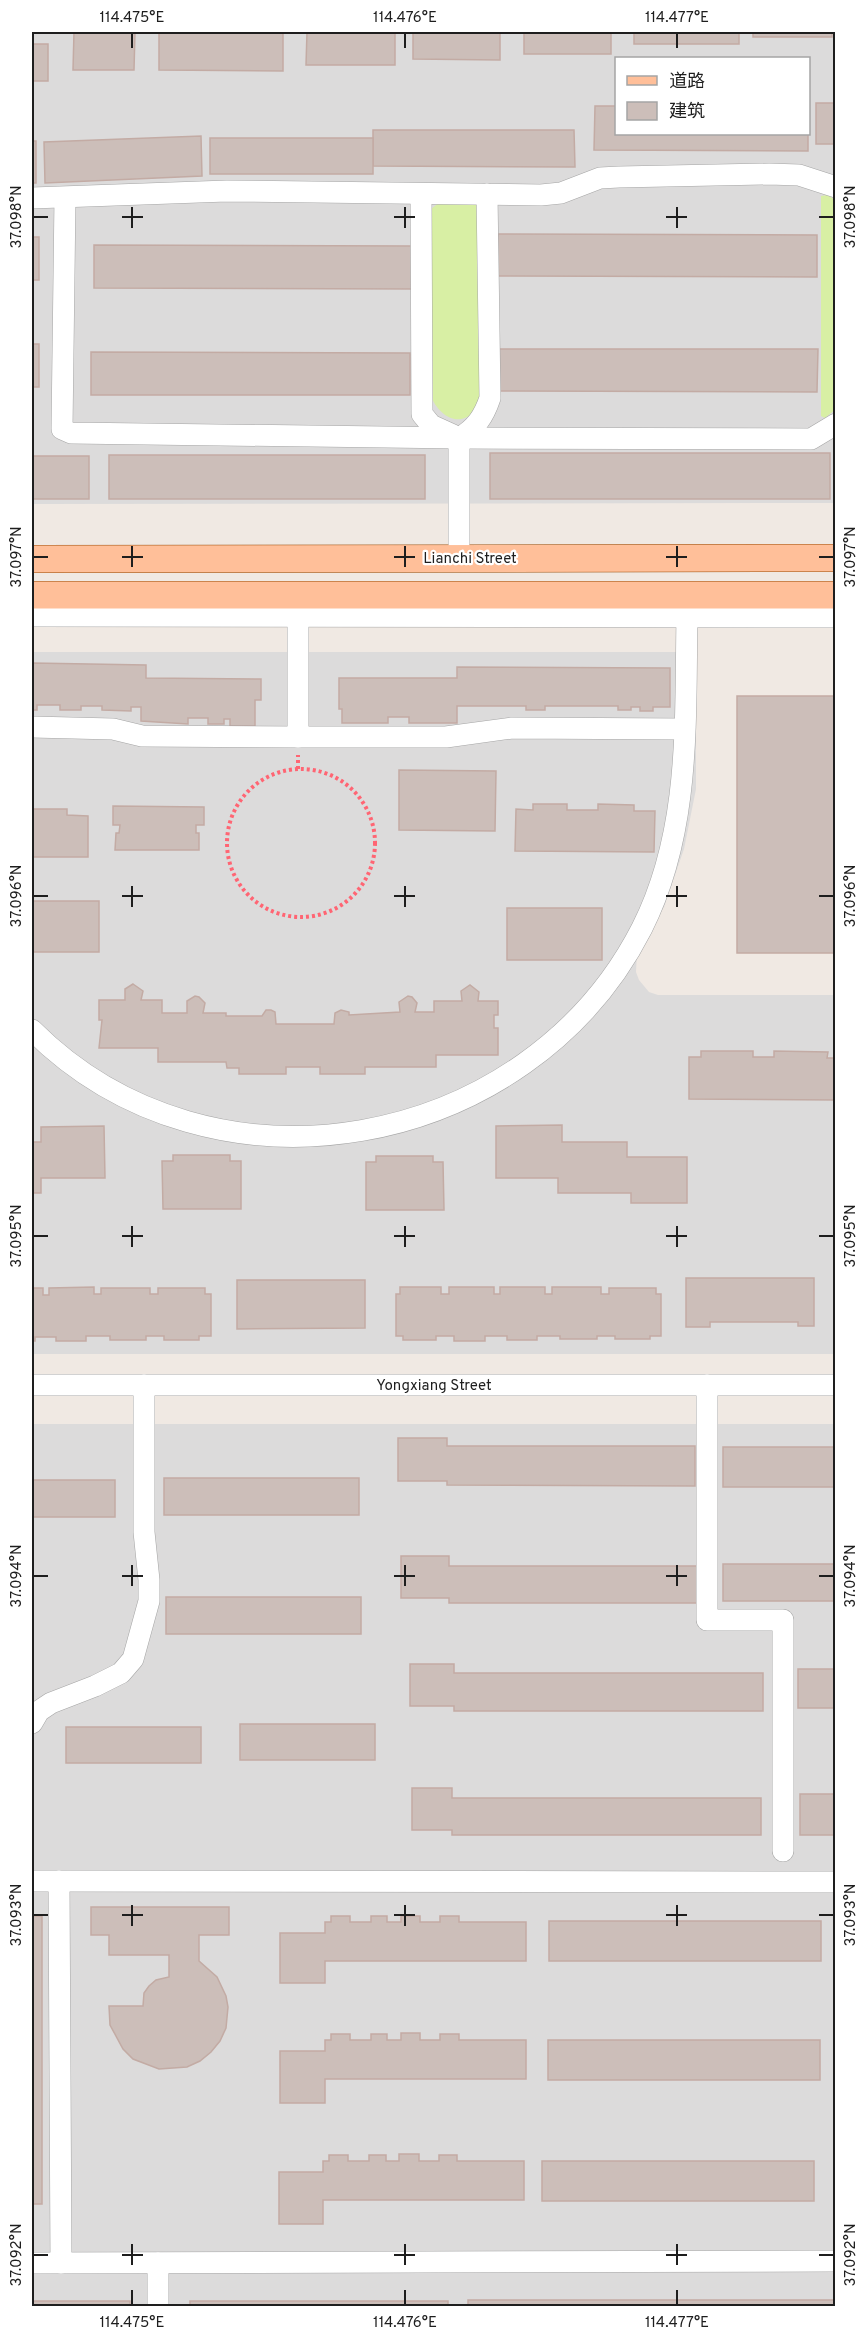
<svg xmlns="http://www.w3.org/2000/svg" width="867" height="2338" font-family="Overpass,'Noto Sans SC',sans-serif">
<rect width="100%" height="100%" fill="#f0e9e3"/>
<g fill="#dcdbdb" fill-rule="evenodd">
<path d="M32,32H835V503L32,504ZM616,58H808V134H616Z"/>
<path d="M32,652H696V789L684,849L664,907L637,952L636,972L639,980L649,992L658,995H835V1354H32Z"/>
<rect x="32" y="1424" width="803" height="882"/>
</g>
<g fill="#d8efa4">
<path d="M828,195L836,201V409L825,418L821,416V196Z"/>
<path d="M444,199L478,202L482,404C477,408 472,415 467,417C452,425 438,411 432,399L431,209Z"/>
</g>
<g fill="#ccbeb9" stroke="#c3aba4" stroke-width="1.5">
<path d="M74,32H135L134,70H73Z"/>
<path d="M159,32H283V71L159,70Z"/>
<path d="M307,32H395V65H306Z"/>
<path d="M413,32H500V60L413,59Z"/>
<rect x="524" y="32" width="87" height="22"/>
<rect x="634" y="32" width="105" height="12"/>
<rect x="753" y="32" width="79" height="5"/>
<rect x="32" y="44" width="16" height="37"/>
<rect x="816" y="103" width="20" height="41"/>
<path d="M595,106H616V134H808V151L594,150Z"/>
<path d="M373,130H574L575,167L373,166Z"/>
<path d="M201,136L202,176L45,183L44,142Z"/>
<rect x="210" y="138" width="163" height="36"/>
<rect x="32" y="141" width="4" height="42"/>
<path d="M498,234L817,235V277L498,276Z"/>
<rect x="32" y="237" width="7" height="43"/>
<path d="M94,245L413,246V289L94,288Z"/>
<rect x="32" y="344" width="7" height="43"/>
<path d="M499,349H818L817,392L499,391Z"/>
<path d="M91,352L410,353V395H91Z"/>
<rect x="490" y="453" width="340" height="46"/>
<rect x="109" y="455" width="316" height="44"/>
<rect x="32" y="456" width="57" height="43"/>
<path d="M32,663L146,665V678L261,679V700H255V726H230V719H224V724H208V718H188V724L141,721V707H131V711L102,710V706H81V710H60V705H37V710H32Z"/>
<path d="M457,667L670,668V707H653V711H640V707H631V710H618V706H545V710H526V706H457V723H409V717H388V723H342V709H339V678H457Z"/>
<rect x="737" y="696" width="99" height="257"/>
<path d="M399,770L496,771L495,831L399,830Z"/>
<path d="M533,804H567V810H598V804L634,805V811H655L654,852L515,851L516,809L533,810Z"/>
<path d="M113,806L204,807V825H196V833H199V850H115L116,833H119L120,825H113Z"/>
<path d="M32,809H67V815L88,816V857H32Z"/>
<rect x="32" y="901" width="67" height="51"/>
<rect x="507" y="908" width="95" height="52"/>
<path d="M133,984L143,991L141,1000H162V1013H187V1001L195,996L199,997L205,1003L203,1013H226V1016H262L266,1010H271L275,1012L276,1024H334L335,1013L341,1010L349,1012V1015L400,1012L399,1002L408,996L412,997L417,1003L415,1012H434V1001H462L461,991L470,985L479,992L478,1001H498V1015H494V1028H498V1055H436V1067H365V1074H320V1067H286V1074H239V1068H227L226,1062H158V1048H99L102,1020H99V1000H125V989Z"/>
<path d="M701,1051H753V1057H774V1051L828,1052L827,1058H836V1100L689,1099V1057H701Z"/>
<path d="M562,1125V1142H627V1157H687V1203H631V1193H558V1178H496V1126Z"/>
<path d="M104,1126L105,1178H41V1193H32V1142H41V1127Z"/>
<path d="M173,1155H230V1161H241V1209H163L162,1161H173Z"/>
<path d="M376,1156H433V1162H443L444,1210H366V1162H376Z"/>
<path d="M686,1278H814V1326H798V1322H710V1327H686Z"/>
<path d="M237,1280H365V1328L237,1329Z"/>
<path d="M94,1287V1294H101V1288H150V1294H158V1288H205V1294H211V1336H199V1340H164V1336H146V1340H110V1336H86V1341H56V1337H35V1341H32V1288H43V1295H49V1288Z"/>
<path d="M400,1287H441V1294H449V1287H494V1294H500V1287H545V1294H552V1287H601V1294H609V1288H656V1294H661V1336H650V1339H615V1336H597V1339H560V1336H537V1340H507V1336H485V1341H454V1336H436V1340H403V1336H396V1294H400Z"/>
<path d="M398,1438H447V1446H695V1486L447,1485V1481H398Z"/>
<rect x="723" y="1447" width="113" height="40"/>
<rect x="164" y="1478" width="195" height="37"/>
<rect x="32" y="1480" width="83" height="37"/>
<path d="M401,1556H449V1566H697V1603H449V1598H401Z"/>
<rect x="723" y="1564" width="113" height="37"/>
<rect x="166" y="1597" width="195" height="37"/>
<path d="M410,1664H454V1673H763V1711H454V1706H410Z"/>
<rect x="798" y="1669" width="38" height="39"/>
<rect x="240" y="1724" width="135" height="36"/>
<rect x="66" y="1727" width="135" height="36"/>
<path d="M412,1788H452V1798H761V1835H452V1830H412Z"/>
<rect x="800" y="1794" width="36" height="41"/>
<path d="M91,1907H229V1935H199V1961L217,1977L226,1996L228,2007L226,2028L220,2041L211,2052L200,2061L187,2067L159,2069L133,2059L123,2049L110,2025L109,2006H143L144,1993L149,1986L156,1980L169,1977V1955H109V1935H91Z"/>
<rect x="32" y="1916" width="10" height="288"/>
<path d="M331,1916H350V1922H371V1916H387V1922H401V1916H420V1922H440V1916H459V1922H526V1961H325V1983H280V1933H325V1922H331Z"/>
<rect x="549" y="1921" width="272" height="40"/>
<path d="M401,2033H420V2040H440V2034H459V2040H526V2079H325V2103H280V2051H325V2040H331V2034H350V2040H371V2034H387V2040H401Z"/>
<rect x="548" y="2040" width="272" height="40"/>
<path d="M399,2154H419V2161H439V2155H457V2161H524V2200H323V2224H279V2172H323V2161H329V2155H348V2161H369V2155H386V2161H399Z"/>
<rect x="542" y="2161" width="272" height="40"/>
<rect x="468" y="2300" width="368" height="6"/>
<rect x="32" y="2301" width="98" height="5"/>
<rect x="190" y="2301" width="258" height="5"/>
</g>
<g fill="none" stroke-linecap="round" stroke-linejoin="round">
<defs>
<g id="minor">
<path d="M421,194L422,414L431,425L453,435"/>
<path d="M32,198L227,191L541,195L561,193L600,178L619,177L769,174L799,175L836,187"/>
<path d="M65,198L62,429L71,433L459,438L811,439L836,424"/>
<path d="M459,438C476,428 484,416 490,398L487,194"/>
<path d="M459,559V438"/>
<path d="M32,616L836,617"/>
<path d="M32,727L113,729L142,736L298,737H446L512,728L684,729"/>
<path d="M298,737V617"/>
<path d="M32,1030C212,1210 528,1152 642,928C691,831 685,722 687,617"/>
<path d="M32,1385H836"/>
<path d="M707,1385V1620H783V1851"/>
<path d="M32,1723L39,1711L51,1703L95,1686L121,1673L133,1659L149,1601V1580L144,1532V1385"/>
<path d="M32,1881L836,1882"/>
<path d="M59,1881L61,2263"/>
<path d="M32,2263L836,2261"/>
<path d="M158,2263V2306"/>
</g>
<g id="major">
<path d="M32,559L836,558"/>
<path d="M32,595H836"/>
</g>
</defs>
<use href="#minor" stroke="#a5a5a5" stroke-width="22"/>
<use href="#major" stroke="#984800" stroke-width="28"/>
<g stroke="#ff6573" stroke-width="4" stroke-dasharray="3 3" stroke-linecap="butt">
<path d="M298,769V755"/>
<circle cx="301" cy="843" r="74"/>
</g>
<use href="#minor" stroke="#fff" stroke-width="21"/>
<use href="#major" stroke="#ffbf99" stroke-width="27"/>
</g>
<path fill="none" stroke="#1e1e1e" stroke-width="2" d="M132,33V48M405,33V48M677,33V48M132,207V228M405,207V228M677,207V228M33,217H48M122,217H143M394,217H415M666,217H687M819,217H834M132,546V567M405,546V567M677,546V567M33,557H48M122,557H143M394,557H415M666,557H687M819,557H834M132,886V907M405,886V907M677,886V907M33,896H48M122,896H143M394,896H415M666,896H687M819,896H834M132,1226V1247M405,1226V1247M677,1226V1247M33,1236H48M122,1236H143M394,1236H415M666,1236H687M819,1236H834M132,1565V1586M405,1565V1586M677,1565V1586M33,1576H48M122,1576H143M394,1576H415M666,1576H687M819,1576H834M132,1905V1926M405,1905V1926M677,1905V1926M33,1915H48M122,1915H143M394,1915H415M666,1915H687M819,1915H834M132,2244V2265M405,2244V2265M677,2244V2265M33,2255H48M122,2255H143M394,2255H415M666,2255H687M819,2255H834M132,2290V2305M405,2290V2305M677,2290V2305"/>
<g text-anchor="middle" stroke-width="4.5" stroke-linejoin="round" paint-order="stroke">
<g font-size="15" fill="#1e1e1e" stroke="#fff">
<text x="470" y="563">Lianchi Street</text>
<text x="434" y="1390">Yongxiang Street</text>
</g>
</g>
<rect width="867" height="2338" fill="none" stroke="#ffffff" stroke-width="66"/>
<rect x="615" y="57" width="195" height="78" fill="#ffffff" stroke="#a5a5a5" stroke-width="1.5"/>
<rect x="627" y="76" width="30" height="9" fill="#ffbf99" stroke="#a5a5a5" stroke-width="1.5"/>
<text x="669" y="87" font-size="18" fill="#1e1e1e">道路</text>
<rect x="627" y="102" width="30" height="18" fill="#ccbeb9" stroke="#a5a5a5" stroke-width="1.5"/>
<text x="669" y="117" font-size="18" fill="#1e1e1e">建筑</text>
<rect x="33" y="33" width="801" height="2272" fill="none" stroke="#1e1e1e" stroke-width="2"/>
<g font-size="15" text-anchor="middle" fill="#1e1e1e">
<text x="132" y="22">114.475°E</text>
<text x="405" y="22">114.476°E</text>
<text x="677" y="22">114.477°E</text>
<text transform="translate(16 217) rotate(-90)" y="5">37.098°N</text>
<text transform="translate(850 217) rotate(-90)" y="5">37.098°N</text>
<text transform="translate(16 557) rotate(-90)" y="5">37.097°N</text>
<text transform="translate(850 557) rotate(-90)" y="5">37.097°N</text>
<text transform="translate(16 896) rotate(-90)" y="5">37.096°N</text>
<text transform="translate(850 896) rotate(-90)" y="5">37.096°N</text>
<text transform="translate(16 1236) rotate(-90)" y="5">37.095°N</text>
<text transform="translate(850 1236) rotate(-90)" y="5">37.095°N</text>
<text transform="translate(16 1576) rotate(-90)" y="5">37.094°N</text>
<text transform="translate(850 1576) rotate(-90)" y="5">37.094°N</text>
<text transform="translate(16 1915) rotate(-90)" y="5">37.093°N</text>
<text transform="translate(850 1915) rotate(-90)" y="5">37.093°N</text>
<text transform="translate(16 2255) rotate(-90)" y="5">37.092°N</text>
<text transform="translate(850 2255) rotate(-90)" y="5">37.092°N</text>
<text x="132" y="2327">114.475°E</text>
<text x="405" y="2327">114.476°E</text>
<text x="677" y="2327">114.477°E</text>
</g>
</svg>
